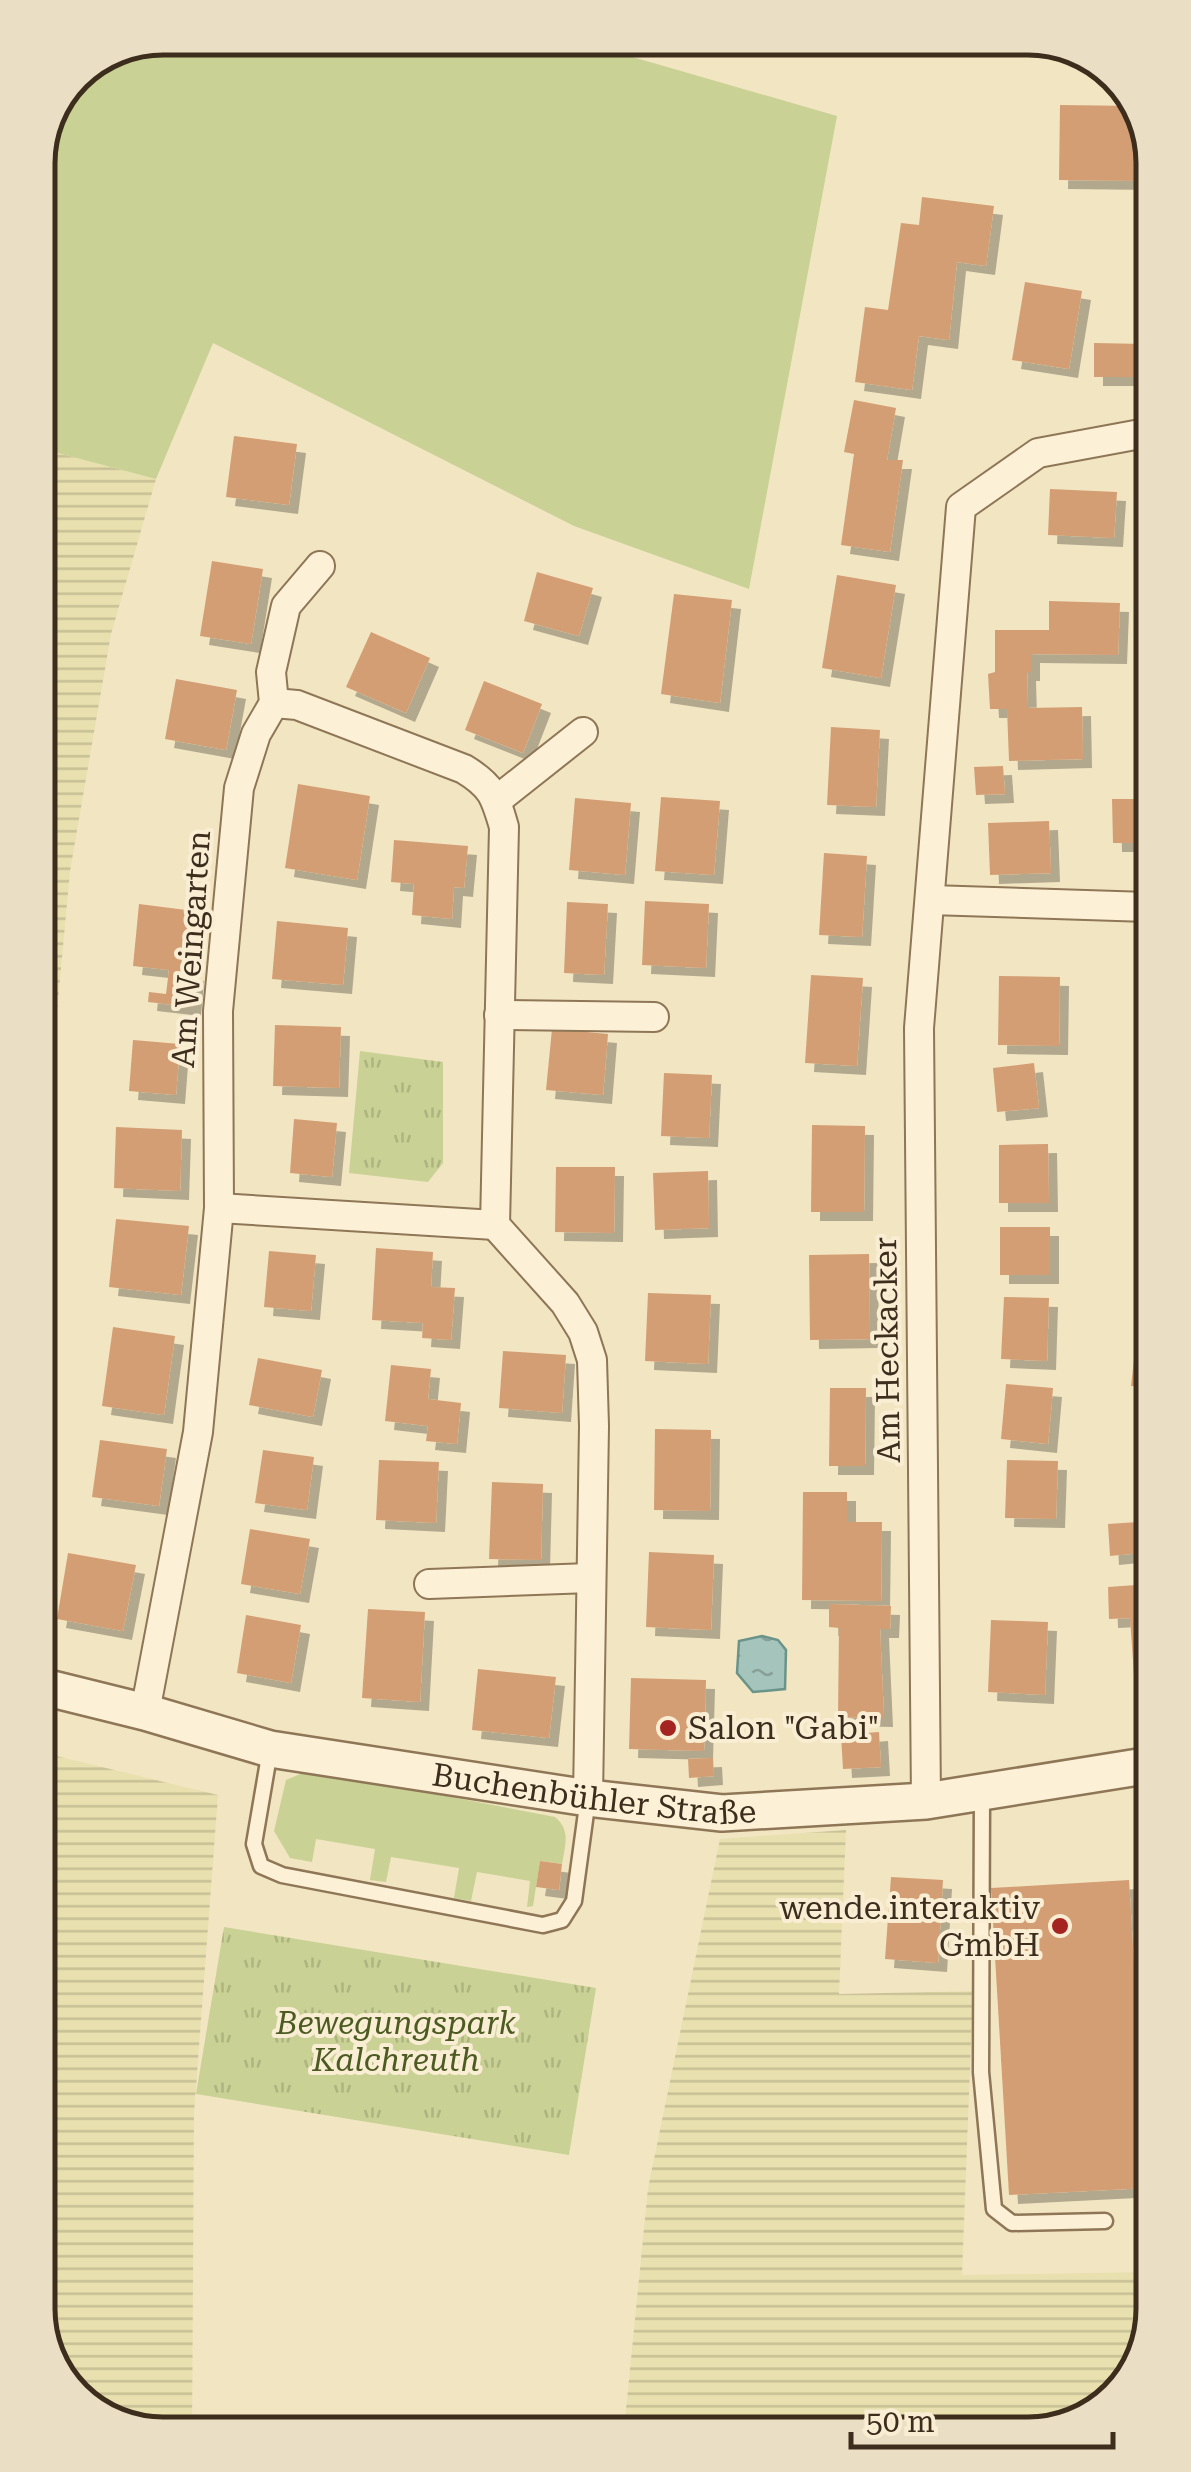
<svg xmlns="http://www.w3.org/2000/svg" width="1191" height="2472" font-family="'Roboto Serif',serif">
<defs>
<pattern id="farmland-rules" width="6" height="5" patternUnits="userSpaceOnUse" patternTransform="scale(2.5)"><rect width="6" height="5" fill="#e8e0af"/><path d="M0 2.5h6" fill="none" stroke="#c8c096"/></pattern>
<pattern id="park-tufts" width="24" height="20" patternUnits="userSpaceOnUse" patternTransform="scale(2.5)"><rect width="24" height="20" fill="#c9d195"/><path d="M3 7l-1-3M5 7V3M7 7l1-3M15 17l-1-3M17 17v-4M19 17l1-3" fill="none" stroke="#aeb480"/></pattern>
<pattern id="water-ripples" width="26" height="14" patternUnits="userSpaceOnUse" patternTransform="scale(2.5)"><rect width="26" height="14" fill="#a5c4bc"/><path d="M2 4q2-2 4 0t4 0M15 11q2-2 4 0t4 0" fill="none" stroke="#88a098"/></pattern>
<filter id="shadow"><feDropShadow dx="9" dy="9" stdDeviation="0" flood-color="#0004"/></filter>
</defs>
<rect width="100%" height="100%" fill="#f2e5c2"/>
<g fill="url(#farmland-rules)">
<path d="M39,448L156,479L111,634L70,871L42,1174Z"/>
<path d="M44,1753L218,1795L194,2113L192,2434H154L87,2409L47,2356Z"/>
<path d="M846,1830L839,1994L973,1991L962,2275L1148,2272L1153,2230V2309L1132,2379L1075,2425L624,2430L648,2188L720,1839Z"/>
</g>
<g fill="#c9d195">
<path d="M163,38H567L837,116L749,589L574,526L213,343L156,479L39,448L38,155L75,74Z"/>
<path d="M310,1770L555,1817C571,1830 565,1846 562,1864L540,1861L533,1906L527,1907L530,1881L477,1872L471,1901L454,1898L459,1868L391,1857L386,1882L370,1880L375,1849L316,1839L312,1862L290,1858L274,1831L286,1780Z"/>
</g>
<g fill="url(#park-tufts)">
<path d="M360,1051L443,1062V1163L428,1182L349,1173Z"/>
<path d="M224,1927L596,1988L569,2155L196,2094Z"/>
</g>
<path fill="url(#water-ripples)" stroke="#6a948a" stroke-width="2.5" d="M762,1636L778,1640L786,1650L785,1689L753,1692L737,1673L739,1641Z"/>
<g fill="#d49e74" filter="url(#shadow)">
<path d="M1060,105L1137,106L1144,116V181L1059,180Z"/>
<path d="M922,197L994,206L986,266L957,262L949,340L919,336L912,390L855,382L865,307L888,310L901,223L919,225Z"/>
<path d="M1025,282L1082,291L1069,369L1012,360Z"/>
<path d="M1094,343L1145,344V377H1094Z"/>
<path d="M854,400L896,408L887,460H903L890,552L841,545L854,454L844,452Z"/>
<path d="M234,436L297,444L289,505L226,497Z"/>
<path d="M1050,489L1117,492L1114,538L1048,535Z"/>
<path d="M212,561L263,569L251,644L200,636Z"/>
<path d="M537,572L593,588L579,636L524,621Z"/>
<path d="M837,575L896,585L881,678L822,668Z"/>
<path d="M674,594L732,600L720,703L661,694Z"/>
<path d="M1049,601L1120,603L1118,655L1031,654V672H1027L1028,708L1082,707L1083,759L1009,761L1007,709H990L988,674L995,672V630H1049Z"/>
<path d="M371,632L430,658L406,713L346,687Z"/>
<path d="M176,679L237,690L226,750L165,739Z"/>
<path d="M484,681L542,704L523,753L465,730Z"/>
<path d="M831,727L880,730L876,807L827,805Z"/>
<path d="M1003,766L1005,794L976,795L974,767Z"/>
<path d="M298,784L370,796L357,880L285,868Z"/>
<path d="M661,797L720,801L714,875L655,871Z"/>
<path d="M575,798L631,803L625,875L569,870Z"/>
<path d="M1112,799H1147V843H1113Z"/>
<path d="M1049,821L1051,873L990,875L988,823Z"/>
<path d="M394,840L468,846L464,888L454,887L452,919L412,915L414,884L391,882Z"/>
<path d="M824,853L867,856L862,937L819,935Z"/>
<path d="M645,901L709,904L706,968L642,965Z"/>
<path d="M567,902L608,904L604,975L564,973Z"/>
<path d="M139,904L194,911L187,972H195L192,1007L148,1002L149,992L166,994L169,970L133,966Z"/>
<path d="M277,921L348,928L343,985L272,979Z"/>
<path d="M811,975L863,978L857,1066L805,1063Z"/>
<path d="M999,976L1060,977L1059,1046L998,1045Z"/>
<path d="M275,1025L341,1027L339,1088L273,1086Z"/>
<path d="M552,1029L608,1034L603,1095L546,1090Z"/>
<path d="M133,1040L180,1044L176,1095L129,1091Z"/>
<path d="M1034,1063L1039,1108L997,1112L993,1068Z"/>
<path d="M664,1073L712,1075L709,1138L661,1136Z"/>
<path d="M294,1119L337,1123L332,1177L290,1173Z"/>
<path d="M812,1125L865,1126L864,1212H811Z"/>
<path d="M116,1127L182,1130L180,1191L114,1188Z"/>
<path d="M1048,1144L1049,1203H999V1145Z"/>
<path d="M556,1167H615L614,1233L555,1232Z"/>
<path d="M708,1171L709,1228L655,1230L653,1173Z"/>
<path d="M116,1219L189,1226L181,1295L109,1287Z"/>
<rect x="1000" y="1227" width="50" height="48"/>
<path d="M376,1248L433,1252L431,1287L455,1288L451,1340L422,1338L423,1323L372,1320Z"/>
<path d="M269,1251L316,1255L311,1311L264,1307Z"/>
<path d="M869,1254L870,1339L810,1340L809,1255Z"/>
<path d="M648,1293L711,1295L708,1364L645,1361Z"/>
<path d="M1004,1297L1049,1298L1047,1361L1001,1359Z"/>
<path d="M1140,1307L1149,1308L1150,1388L1131,1386Z"/>
<path d="M113,1327L175,1336L164,1415L102,1406Z"/>
<path d="M503,1351L566,1355L562,1413L499,1408Z"/>
<path d="M258,1358L322,1370L313,1417L249,1405Z"/>
<path d="M391,1365L431,1369L428,1399L461,1403L457,1444L426,1441L428,1426L385,1421Z"/>
<path d="M1006,1384L1053,1388L1048,1444L1001,1439Z"/>
<path d="M830,1388H866L865,1466H829Z"/>
<path d="M655,1429L711,1430L710,1511L654,1510Z"/>
<path d="M1150,1433V1552L1110,1556L1108,1524L1138,1522L1136,1434Z"/>
<path d="M100,1440L167,1449L159,1506L92,1497Z"/>
<path d="M263,1450L314,1457L307,1510L255,1503Z"/>
<path d="M379,1460L439,1462L436,1523L376,1520Z"/>
<path d="M1007,1460L1058,1461L1056,1519L1005,1518Z"/>
<path d="M492,1482L543,1484L541,1560L489,1559Z"/>
<path d="M803,1492H847V1522H882L881,1601L802,1600Z"/>
<path d="M250,1529L310,1539L300,1594L241,1584Z"/>
<path d="M649,1552L714,1555L711,1630L646,1627Z"/>
<path d="M68,1553L136,1565L123,1631L57,1619Z"/>
<path d="M1150,1584L1151,1704H1136L1130,1618L1109,1619L1108,1587Z"/>
<path d="M829,1604L891,1606L890,1629H880L884,1718L838,1717L839,1628L829,1627Z"/>
<path d="M368,1609L425,1612L420,1702L362,1698Z"/>
<path d="M246,1615L301,1625L291,1683L237,1673Z"/>
<path d="M991,1620L1048,1622L1045,1695L988,1692Z"/>
<path d="M478,1669L556,1677L549,1738L472,1730Z"/>
<path d="M631,1678L706,1680L704,1751L629,1749Z"/>
<path d="M879,1732L881,1767L843,1769L841,1735Z"/>
<path d="M713,1758L714,1776L689,1778L688,1759Z"/>
<path d="M540,1861L562,1864L559,1890L536,1887Z"/>
<path d="M891,1877L943,1880L938,1963L885,1959Z"/>
<path d="M1129,1880L1147,2188L1009,2195L991,1888Z"/>
</g>
<g fill="none" stroke-linecap="round" stroke-linejoin="round">
<defs>
<g id="service">
<path d="M270,1750L254,1844L261,1866L282,1875L543,1925L562,1920L574,1901L588,1798"/>
<path d="M982,1793L981,2072L994,2209L1012,2223L1105,2221"/>
</g>
<g id="minor">
<path d="M274,703L297,705L464,769C492,786 495,796 504,827L495,1225L565,1303L583,1332L592,1360L594,1426L588,1798"/>
<path d="M497,800L583,732"/>
<path d="M930,900L1148,907"/>
<path d="M499,1015L654,1017"/>
<path d="M219,1208L495,1225"/>
<path d="M429,1584L590,1578"/>
<path d="M145,1712L198,1432L219,1208L218,1011L239,788L256,734L274,703L271,672L286,606L320,566"/>
<path d="M926,1801L919,1028L961,507L1038,453L1146,433"/>
</g>
<g id="tertiary">
<path id="s1" d="M44,1687L145,1712L270,1749L588,1798L722,1813L926,1801L1151,1765"/>
</g>
</defs>
<use href="#service" stroke="#8e7657" stroke-width="19"/>
<use href="#minor" stroke="#8e7657" stroke-width="32"/>
<use href="#tertiary" stroke="#8e7657" stroke-width="40"/>
<use href="#service" stroke="#fcf1d6" stroke-width="14"/>
<use href="#minor" stroke="#fcf1d6" stroke-width="28"/>
<use href="#tertiary" stroke="#fcf1d6" stroke-width="35"/>
</g>
<g fill="#a32421" stroke="#f9eed3" stroke-width="4">
<circle cx="668" cy="1728" r="10"/>
<circle cx="1060" cy="1926" r="10"/>
</g>
<g text-anchor="middle" stroke-width="8" stroke-linejoin="round" paint-order="stroke">
<g font-size="32" fill="#3c2d1d" stroke="#f9eed3">
<text transform="translate(191 949) rotate(-86)" y="11">Am Weingarten</text>
<text transform="translate(887 1350) rotate(-91)" y="11">Am Heckacker</text>
<text dy="11" stroke="none"><textPath href="#s1" startOffset="562">Buchenbühler Straße</textPath></text>
</g>
<g font-size="32" fill="#3c2d1d" stroke="#f9eed3" text-anchor="start">
<text x="688" y="1739">Salon "Gabi"</text>
<text x="1040" y="1919" text-anchor="end">wende.interaktiv<tspan x="1040" dy="37">GmbH</tspan></text>
</g>
<g font-size="32" font-style="italic" fill="#4b5b21" stroke="#f9eed3">
<text x="396" y="2034">Bewegungspark<tspan x="396" dy="37">Kalchreuth</tspan></text>
</g>
</g>
<path d="M0 0H1191V2472H0ZM163 55H1028A108 108 0 0 1 1136 163V2309A108 108 0 0 1 1028 2417H163A108 108 0 0 1 55 2309V163A108 108 0 0 1 163 55Z" fill="#eadfc4" fill-rule="evenodd"/>
<path fill="none" stroke="#3c2d1d" stroke-width="5" d="M163 55H1028A108 108 0 0 1 1136 163V2309A108 108 0 0 1 1028 2417H163A108 108 0 0 1 55 2309V163A108 108 0 0 1 163 55Z"/>
<path d="M851 2432v15h262v-15" fill="none" stroke="#3c2d1d" stroke-width="5"/>
<text x="866" y="2432" font-size="30" fill="#3c2d1d" stroke="#f9eed3" stroke-width="8" paint-order="stroke">50 m</text>
</svg>
